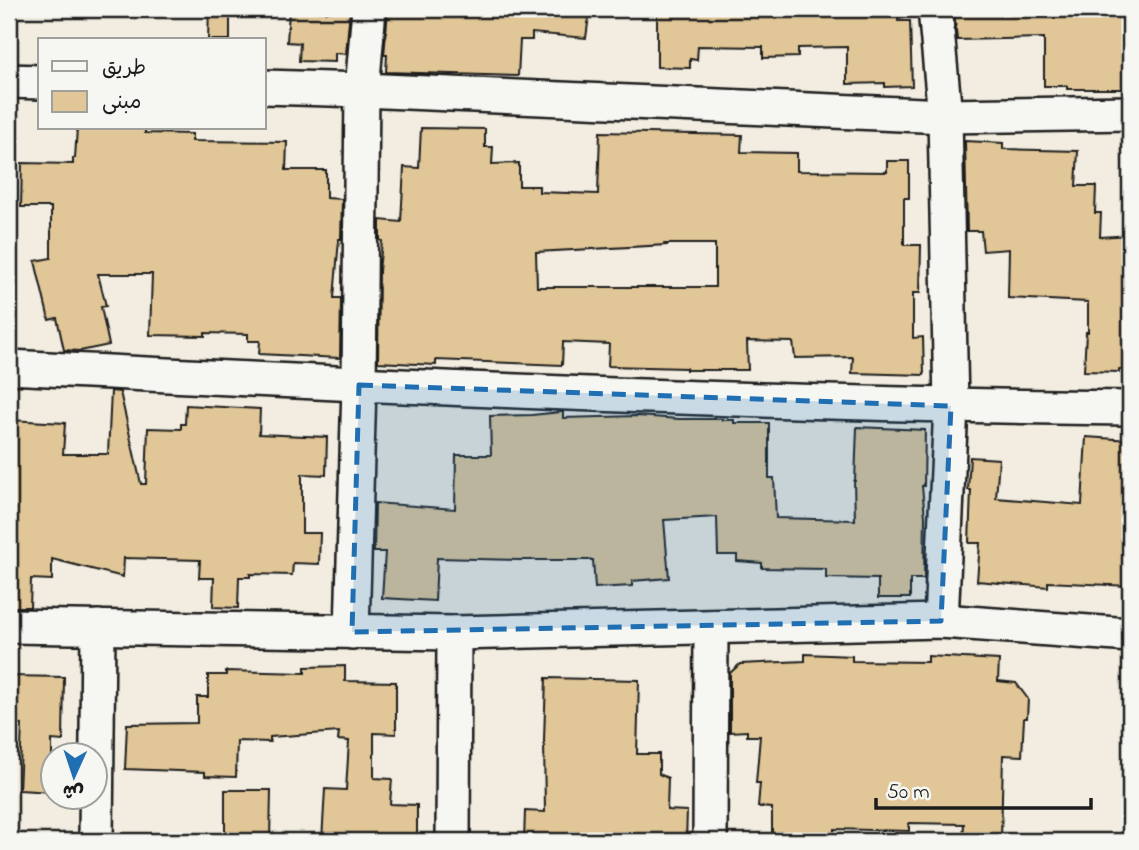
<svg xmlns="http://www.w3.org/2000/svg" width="1139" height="850" font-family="'Indie Flower','Playpen Sans Arabic',sans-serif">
<rect width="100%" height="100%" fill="#f2ede0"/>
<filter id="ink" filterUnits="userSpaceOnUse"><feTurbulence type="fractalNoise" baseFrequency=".0143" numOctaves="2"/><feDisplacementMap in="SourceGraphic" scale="14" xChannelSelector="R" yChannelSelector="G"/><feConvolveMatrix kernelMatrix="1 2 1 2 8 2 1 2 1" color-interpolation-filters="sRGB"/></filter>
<g filter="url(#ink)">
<g fill="#e1c797" stroke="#1c1c1c" stroke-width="2" fill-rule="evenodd">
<path d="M209,9H230V40H208Z"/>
<path d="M331,9H350L346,54L335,53V62L299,61L300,43L287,42L289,10L331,12Z"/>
<path d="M438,9H590L586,38L532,33V40H520L518,76L386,72L387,55H384L388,11L438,14Z"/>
<path d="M657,9H898V21H910L912,86L885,87V83L847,84V47L798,48V57L763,58V47L698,46L697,60L690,59V68L657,67Z"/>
<path d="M954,9H1130V89H1067V86H1044V38L957,40Z"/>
<path d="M77,128H145V133L192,134V141L287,142L286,170H326V198L342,199L341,239H339L334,298H341L340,358L259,354L260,341H248V334L205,333V336L150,335L152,274H98L106,306L101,307L109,345L80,351L64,350L57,318L49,320L35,261L51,258V207H21L22,163L73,164V158H75Z"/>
<path d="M421,128L485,129V147H493L492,164L519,163V186H539V192L598,194L600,132L742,135L741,152L797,153V171L887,172V161H909V198H904V245H921L920,293H913V338L923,337L924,375L852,373L853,357L795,358L793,342L747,341L748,370H686V368L608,366L609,344L563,342L562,365L436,360V365L378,362L379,271L382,241L380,240V220L401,222L404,167L419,168ZM665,244H715V287H537L536,252L666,245Z"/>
<path d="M965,141L1003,143V149L1078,151L1076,186H1096L1095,213H1101L1100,237L1130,235V370L1119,369V372L1084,371L1086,332H1088V302L1008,298L1009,249L983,251L981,231H967Z"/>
<path d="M111,391L120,392L141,484H146L148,428L181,429V424H185L186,405L260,409L259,434L327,437L326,475L302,474V533H320L319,564L293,563L292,575L250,574V577H239L238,608L213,607L214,578H199L200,560L124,558L123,577L52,559V580L31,579L30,607H10L12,528H9V420L65,423L63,454H108Z"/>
<path d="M561,412H563V418L638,416L679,419H722V420H734V423H769V478H774L776,518L855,520L854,481H855L857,427L925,430L924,486H922L925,517L924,579H910V598H878V579L826,578V569L762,568V563L737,561V555H718L717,517L664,520L669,578L632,581V586L595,588L593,560H518L437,558L435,601L382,598L385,552H374L375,503L455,509L456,455H491L490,416L532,415Z"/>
<path d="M1086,437L1130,440V586L1048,582V587L977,581L980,543H969L971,490H968L970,457L999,459L996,498L1082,505Z"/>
<path d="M805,654L852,656V661L928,662V656L999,660L998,681L1016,683L1028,699L1027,718H1024L1022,756L1003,755L1001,841H963L964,824L909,823V831L834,829V841H772V808L758,807L760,783H756L760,736H747V731L730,732V673L740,664L805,661Z"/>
<path d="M345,666V681L396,682V734L374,733V778L392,779L390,804L417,805V835L401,834V841H322L325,789L346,790L349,741L338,740L339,732L270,737V742L237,741L236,777L205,776V772L125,769L127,724L197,723V697H208V675H226V671L305,673V667Z"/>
<path d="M9,676L64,677L63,741L52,740V792L19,790L22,725L9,724Z"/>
<path d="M546,678L639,680L637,754H659V774L668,778L667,810L687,811L686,841H524L525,811L545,812L544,740Z"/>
<path d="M225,790H271L270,841H225Z"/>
</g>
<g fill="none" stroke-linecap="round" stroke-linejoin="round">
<defs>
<g id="minor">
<path d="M935,9L945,116L951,406L941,621"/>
<path d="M9,81L40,82"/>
<path d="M264,87L362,90L945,116L1130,113"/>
<path d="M9,367C382,386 756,404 1130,408"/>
<path d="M9,626L454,633L941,621L1130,635"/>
<path d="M352,632L359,385L362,90L369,9"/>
<path d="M96,841L98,627"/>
<path d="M453,841L454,633"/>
<path d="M710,841L711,627"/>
</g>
</defs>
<use href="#minor" stroke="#1c1c1c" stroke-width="38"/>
<use href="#minor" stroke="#f6f6f2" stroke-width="33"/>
</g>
</g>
<path fill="#1f6fb2" fill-opacity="0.2" stroke="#1f6fb2" stroke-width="5" stroke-dasharray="14 9" stroke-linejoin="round" d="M359,385L951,406L941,621L352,632Z"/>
<rect width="1139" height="850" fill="none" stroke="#f6f6f2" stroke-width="35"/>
<rect x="18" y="18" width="1104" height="815" fill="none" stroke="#1c1c1c" stroke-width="2.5" filter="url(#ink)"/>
<rect x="38" y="38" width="228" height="91" fill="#f6f6f2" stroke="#9f9f9c" stroke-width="2"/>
<rect x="52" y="61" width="35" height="10" fill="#f6f6f2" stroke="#9f9f9c" stroke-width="2"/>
<text x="102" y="74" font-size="21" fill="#1c1c1c">طريق</text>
<rect x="52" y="91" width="35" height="21" fill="#e1c797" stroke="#9f9f9c" stroke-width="2"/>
<text x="102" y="108" font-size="21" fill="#1c1c1c">مبنى</text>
<g transform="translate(74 776) rotate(183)"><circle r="33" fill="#f6f6f2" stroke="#9f9f9c" stroke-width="2"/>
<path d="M0-5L12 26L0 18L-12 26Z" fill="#1f6fb2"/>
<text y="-10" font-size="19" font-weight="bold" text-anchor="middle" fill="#1c1c1c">ش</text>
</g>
<path d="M876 798v10h215v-10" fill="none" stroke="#1c1c1c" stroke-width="3.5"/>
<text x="887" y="798" font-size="21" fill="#1c1c1c" stroke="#f6f6f2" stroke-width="5" paint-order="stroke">50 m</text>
</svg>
